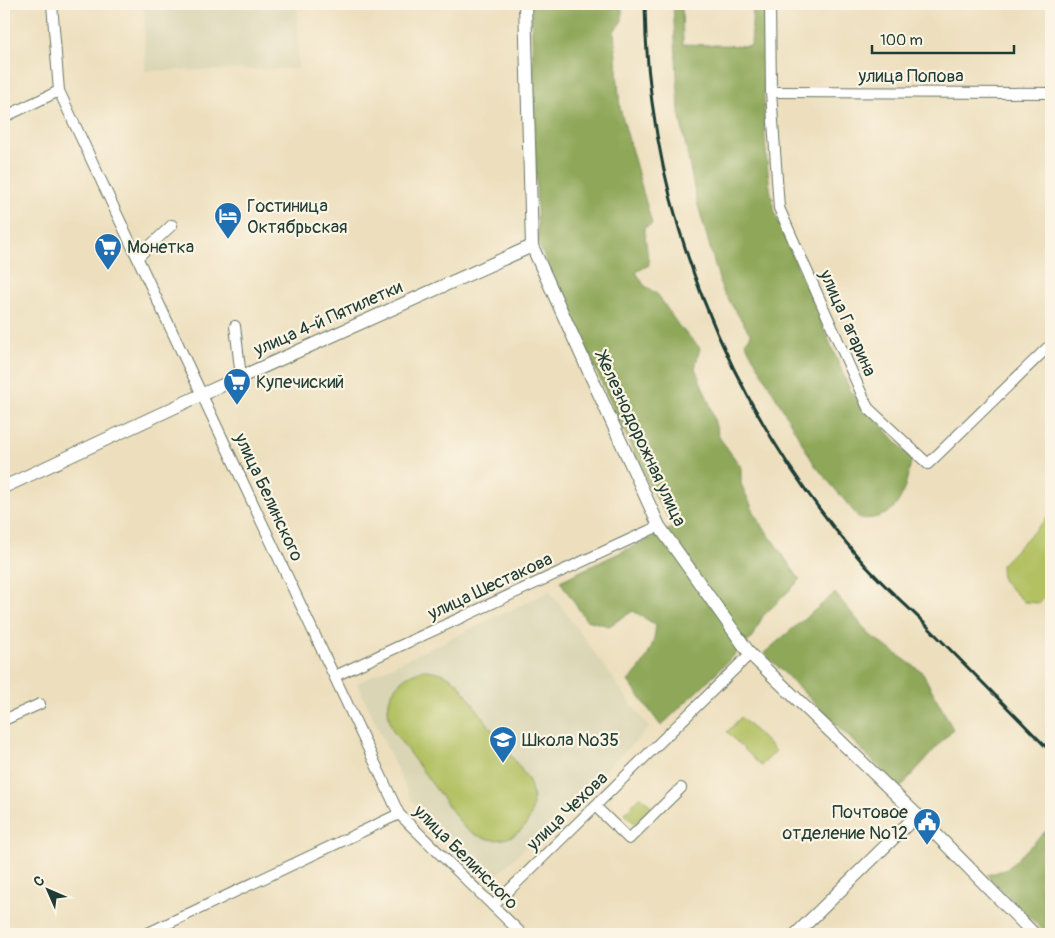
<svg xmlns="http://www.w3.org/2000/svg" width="1055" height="938" font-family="Pangolin,sans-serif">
<rect width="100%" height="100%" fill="#fcf5e5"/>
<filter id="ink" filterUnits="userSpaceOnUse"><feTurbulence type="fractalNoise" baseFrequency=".02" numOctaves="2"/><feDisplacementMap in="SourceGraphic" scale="10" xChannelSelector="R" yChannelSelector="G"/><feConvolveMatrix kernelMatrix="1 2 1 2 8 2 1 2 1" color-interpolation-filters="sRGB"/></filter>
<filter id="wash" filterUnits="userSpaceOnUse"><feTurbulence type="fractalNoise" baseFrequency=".0096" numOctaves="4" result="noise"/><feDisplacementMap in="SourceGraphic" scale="20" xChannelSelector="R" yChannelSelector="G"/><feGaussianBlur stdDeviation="1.12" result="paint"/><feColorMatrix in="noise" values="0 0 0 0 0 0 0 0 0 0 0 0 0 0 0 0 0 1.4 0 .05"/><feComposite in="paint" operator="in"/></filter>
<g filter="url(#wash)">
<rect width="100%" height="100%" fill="#eddfbe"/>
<g fill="#dad6b5">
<path d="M144,4H298V69L145,71Z"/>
<path d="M550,591L649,728L493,879L411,800L357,683Z"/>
</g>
<g fill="#b3c163" stroke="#697f4c">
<path d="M1051,514V591L1039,603L1024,602L1002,580L1001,565Z"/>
<path d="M422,670C437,670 446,674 458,683L528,779C548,826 503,859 464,827L393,731C381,703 392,679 422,670Z"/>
<path d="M741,717L776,751L761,766L727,732Z"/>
<path d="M641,796L652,807L635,824L624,813Z"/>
</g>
<g fill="#8ea759" stroke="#567246">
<path d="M531,4H620L622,6V21L614,31L620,108L652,224L644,228L649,265L636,272L644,285L658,295L678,325L700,348L695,368L709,402L719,437L741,467V484L757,518L800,580L763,616L751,639L661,726L628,681C645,665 654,648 656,625L633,611L609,626L586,620L560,581L674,527L648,484L538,243Z"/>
<path d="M673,4H682L683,44L751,46L753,4H765C764,73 760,146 775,214L850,390L912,459C903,493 902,519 860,519L814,464L745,343L751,335L722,290L696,198L679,112Z"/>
<path d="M835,593L870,635L922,672L953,729L900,788L764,653Z"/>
<path d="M1051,826V934H1046L987,875L1007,869Z"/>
</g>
</g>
<g filter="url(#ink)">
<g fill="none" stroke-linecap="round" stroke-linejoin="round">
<defs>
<g id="minor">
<path d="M52,4L59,91L399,814L522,934"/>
<path d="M770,4L771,92L779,208L868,408L928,464L1047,348H1051"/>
<path d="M771,92L1051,93"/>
<path d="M4,117L59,91"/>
<path d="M138,257L172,225"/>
<path d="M235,326L241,377"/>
<path d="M335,676L659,526"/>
<path d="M4,720L40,704"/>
<path d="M595,806L629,839L681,788"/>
<path d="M493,906L750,654"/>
<path d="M146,934L399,814"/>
</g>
<g id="tertiary">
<path d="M525,4L532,246L659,526L750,654L917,815L1034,934"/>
<path d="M4,487L203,394L532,246"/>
<path d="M796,934L917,815"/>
</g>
</defs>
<use href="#minor" stroke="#677664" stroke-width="12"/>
<use href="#tertiary" stroke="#677664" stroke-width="14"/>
<use href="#minor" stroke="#fff" stroke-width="10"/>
<use href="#tertiary" stroke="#fff" stroke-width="12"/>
<path stroke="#1f3d34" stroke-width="3" d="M645,4C647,205 727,405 858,557C878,581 902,601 924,623C966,666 1009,709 1051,752"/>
</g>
</g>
<defs>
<symbol id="hotel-pin" viewBox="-11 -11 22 30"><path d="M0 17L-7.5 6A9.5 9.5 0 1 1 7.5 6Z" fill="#1f6fb2" stroke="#fcf5e5"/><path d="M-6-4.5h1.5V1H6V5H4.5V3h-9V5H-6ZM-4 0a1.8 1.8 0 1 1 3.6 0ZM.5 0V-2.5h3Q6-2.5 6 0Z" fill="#fff"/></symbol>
<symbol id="supermarket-pin" viewBox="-11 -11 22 30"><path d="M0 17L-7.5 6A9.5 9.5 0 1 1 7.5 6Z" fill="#1f6fb2" stroke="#fcf5e5"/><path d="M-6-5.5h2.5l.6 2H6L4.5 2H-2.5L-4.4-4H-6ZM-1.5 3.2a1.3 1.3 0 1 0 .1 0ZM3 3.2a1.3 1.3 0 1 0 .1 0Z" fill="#fff"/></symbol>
<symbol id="school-pin" viewBox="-11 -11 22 30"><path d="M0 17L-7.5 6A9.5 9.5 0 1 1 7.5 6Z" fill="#1f6fb2" stroke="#fcf5e5"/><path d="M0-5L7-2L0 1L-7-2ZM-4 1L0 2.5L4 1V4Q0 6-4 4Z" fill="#fff"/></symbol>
<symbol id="civic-pin" viewBox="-11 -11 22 30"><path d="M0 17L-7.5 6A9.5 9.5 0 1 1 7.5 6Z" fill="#1f6fb2" stroke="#fcf5e5"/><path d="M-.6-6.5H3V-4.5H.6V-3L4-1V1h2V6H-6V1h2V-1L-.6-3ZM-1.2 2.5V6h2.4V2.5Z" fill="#fff"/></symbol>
</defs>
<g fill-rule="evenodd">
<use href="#hotel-pin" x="212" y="200" width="32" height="43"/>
<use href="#supermarket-pin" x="92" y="231" width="32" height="43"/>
<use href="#supermarket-pin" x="221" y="366" width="32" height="43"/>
<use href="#school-pin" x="487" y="724" width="32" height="43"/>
<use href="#civic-pin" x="911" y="806" width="32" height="43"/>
</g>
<g text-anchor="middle" stroke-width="4.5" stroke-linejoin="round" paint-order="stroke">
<g font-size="18" fill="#1f3d34" stroke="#fcf5e5">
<text x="911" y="82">улица Попова</text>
<text transform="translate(328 318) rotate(-24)" y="6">улица 4-й Пятилетки</text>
<text transform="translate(848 323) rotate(66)" y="6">улица Гагарина</text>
<text transform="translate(641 439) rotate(65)" y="6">Железнодорожная улица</text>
<text transform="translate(269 497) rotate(65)" y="6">улица Белинского</text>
<text transform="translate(490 586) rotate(-25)" y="6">улица Шестакова</text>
<text transform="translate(567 811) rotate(-44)" y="6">улица Чехова</text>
<text transform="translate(466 857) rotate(45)" y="6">улица Белинского</text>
</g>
<g font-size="18" fill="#1f3d34" stroke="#fcf5e5" text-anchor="start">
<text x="247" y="212">Гостиница<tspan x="247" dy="21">Октябрьская</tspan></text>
<text x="127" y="253">Монетка</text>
<text x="256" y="388">Купечиский</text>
<text x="522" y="746">Школа №35</text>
<text x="908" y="818" text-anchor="end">Почтовое<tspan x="908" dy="21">отделение №12</tspan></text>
</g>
</g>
<rect width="1055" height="938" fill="none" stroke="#fcf5e5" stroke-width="20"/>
<g transform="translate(48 890) rotate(315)" stroke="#fcf5e5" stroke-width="4" paint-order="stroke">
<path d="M0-4L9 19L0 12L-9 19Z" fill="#1f3d34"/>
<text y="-8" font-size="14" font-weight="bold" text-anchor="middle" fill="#1f3d34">С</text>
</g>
<path d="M872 45v8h142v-8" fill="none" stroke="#1f3d34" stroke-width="2.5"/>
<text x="880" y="45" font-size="15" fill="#1f3d34" stroke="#fcf5e5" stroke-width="4" paint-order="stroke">100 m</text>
</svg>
